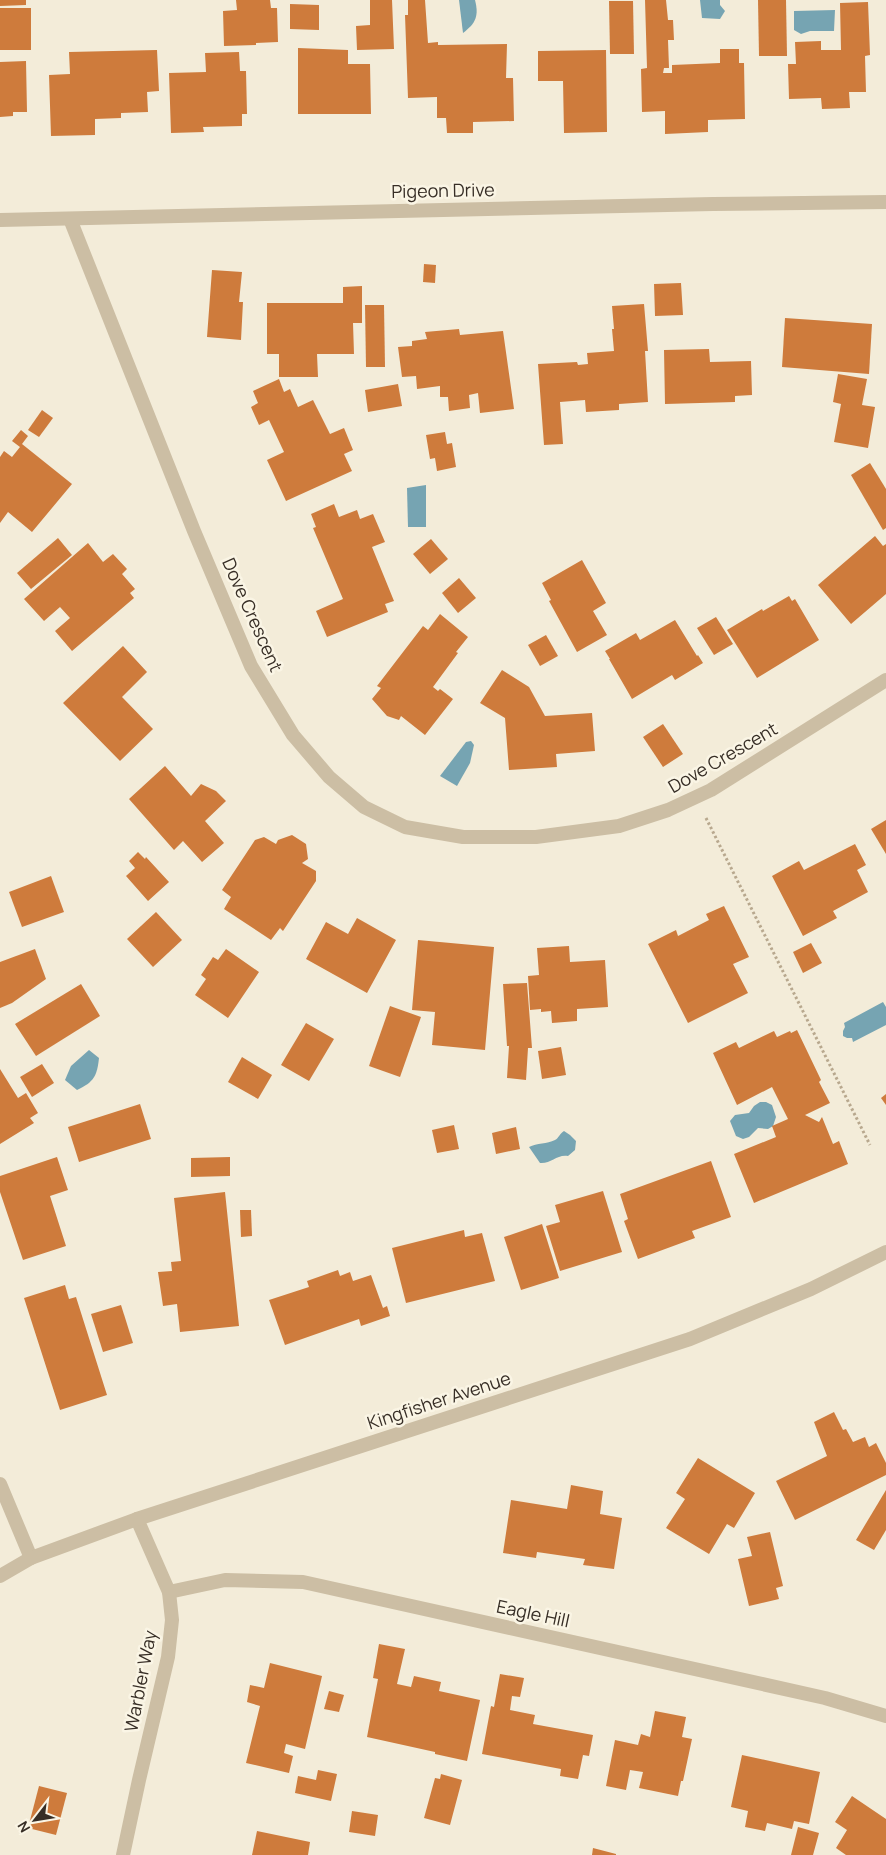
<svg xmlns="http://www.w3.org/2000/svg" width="886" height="1855" font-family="Manrope,sans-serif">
<rect width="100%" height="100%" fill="#f3ecd9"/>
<g fill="#76a4b2">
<path d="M459,0H475C479,16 476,23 463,33Z"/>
<path d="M700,0H720V5L725,11L720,19L702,18Z"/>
<path d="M835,10L834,31H810L801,34L794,30V11Z"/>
<path d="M426,485V527H408L407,488Z"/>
<path d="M471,741L474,745L470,763L457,786L440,776L466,742Z"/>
<path d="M883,1002L886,1007V1025L853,1042L852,1038H847L843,1036V1031L845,1027L844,1023Z"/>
<path d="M89,1050L99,1058C97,1076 94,1082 77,1090L65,1080L71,1066Z"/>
<path d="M760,1102H766L772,1105L776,1117L773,1126L768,1129L758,1128L749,1137L743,1139L736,1136L730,1121L735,1115L749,1113L754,1106Z"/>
<path d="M564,1131L570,1135L576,1141L575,1150L568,1156C557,1154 551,1164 540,1163L529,1147C537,1143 547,1144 555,1140C559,1138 559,1134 564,1131Z"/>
</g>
<g fill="#ce7b3c">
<path d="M0,0H26V5L0,6Z"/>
<path d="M236,0H270L271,8H277L278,42L256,43V45L224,46L223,11L237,10Z"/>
<path d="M370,0H392L394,49L357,50L356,26L370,25Z"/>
<path d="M408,0H425L428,43L438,42V45L507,44L506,78H513L514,121L473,122V133H447L446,118H437V97L408,98L405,15H408Z"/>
<path d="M645,0H666L668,20H673L674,40H668L669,68H664L663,73H672V65L720,63V49H739V63H744L745,119L708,120V132L665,134V111L642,112L641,69L647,68Z"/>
<path d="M758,0H786L787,56H759Z"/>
<path d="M609,1H633L634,54H610Z"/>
<path d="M868,2L870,55L865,56L866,92H849L850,108L822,109L821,98L789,99L788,64H796L795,42L821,41V50H841L840,3Z"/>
<path d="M290,4L319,5V30L290,29Z"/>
<rect x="0" y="8" width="31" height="42"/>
<path d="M298,48L348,50V64H370L371,114H298Z"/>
<path d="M157,50L159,91L147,92L148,112L121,113V118L95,119V135L51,136L49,75L70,74L69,52Z"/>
<path d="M606,50L607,132L564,133L563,81H538V51Z"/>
<path d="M239,52L240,71H246L247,114H242V126L203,127L204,132L171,133L169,73L206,72L205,53Z"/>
<path d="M26,61L27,112H13V116L0,117V62Z"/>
<path d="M424,264L436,265L435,283L423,282Z"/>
<path d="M212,270L242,272L239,302H243L241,340L207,337Z"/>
<path d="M681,283L683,315L655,316L654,284Z"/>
<path d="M362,286V323H353L354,354H317L318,377H279V354H267V303H343V287Z"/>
<path d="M644,304L648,351H645L648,402L619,404V410L586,412L585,400L560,402L563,444L544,445L538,364L577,362L578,365L588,364L587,353L614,351L612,329H614L612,306Z"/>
<path d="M365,305H384L385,367H366Z"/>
<path d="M785,318L872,324L869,374L782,367Z"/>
<path d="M459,329L460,335L503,331L514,409L480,413L478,393L469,395L470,408L449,411L448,397H440V386L417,389L416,376L402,377L398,347L412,346V341L427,339L425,332Z"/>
<path d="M709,349L710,362L751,361L752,395L735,396V402L665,404L664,350Z"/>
<path d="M838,374L867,379L862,405L875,407L868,448L834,442L841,404L833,402Z"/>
<path d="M279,379L284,392L290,389L298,407L313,400L330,434L344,428L353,450L344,454L352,471L286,501L267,460L284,452L269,420L259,425L251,407L258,403L253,391Z"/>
<path d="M398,384L402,406L368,412L365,390Z"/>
<path d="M42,410L53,418L39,437L28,430Z"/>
<path d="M21,430L28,436L22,444L72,484L32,532L8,512L0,523V457L4,451L12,457L20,447L12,441Z"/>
<path d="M445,432L447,444L452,443L456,467L437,471L435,458L430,459L426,435Z"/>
<path d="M870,463L886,489V528L883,530L851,475Z"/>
<path d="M334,504L339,517L357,510L360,519L373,514L385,542L372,547L394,601L385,604L388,612L327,637L316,611L343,599L313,528L316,527L311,514Z"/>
<path d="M875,536L883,546L886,544V594L851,624L818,585Z"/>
<path d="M58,538L72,555L31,589L17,573Z"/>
<path d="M431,539L448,559L430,574L413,554Z"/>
<path d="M88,543L103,562L113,554L127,569L122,574L135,589L130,593L134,598L72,651L55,631L70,618L60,607L44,621L24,599Z"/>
<path d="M582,560L606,603L593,611L607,635L577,652L549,601L551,600L542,583Z"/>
<path d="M459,578L476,598L458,613L442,593Z"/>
<path d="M789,596L792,601L795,599L819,640L757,678L727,630L762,609L763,611Z"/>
<path d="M440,614L468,637L456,652L458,653L433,687L438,691L440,689L453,699L425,735L401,716L399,720L387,716L372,699L381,688L377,686L423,626L428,630Z"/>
<path d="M716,617L733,644L714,655L697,628Z"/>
<path d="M675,620L697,656L698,655L703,663L675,680L672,675L632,699L609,659H610L605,651L636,633L640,640Z"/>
<path d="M546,635L558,656L540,666L528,645Z"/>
<path d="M123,646L147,672L122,697L153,729L120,761L63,703Z"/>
<path d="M502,670L529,687L545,716L592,713L595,751L556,754L557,767L509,770L505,718L480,703Z"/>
<path d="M663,724L683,754L663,767L643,737Z"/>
<path d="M165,766L191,796L201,784L216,791L226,801L205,821L224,843L202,862L183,841L174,850L129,799Z"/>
<path d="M886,820V854L871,829Z"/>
<path d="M292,835L306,844L308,859L302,863L316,871V881L283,931L280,928L271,940L224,909L231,897L222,890L255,840L264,837L276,844L278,840Z"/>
<path d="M855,844L866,865L857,870L868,892L833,911L837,918L803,936L772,876L799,861L804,870Z"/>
<path d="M138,852L145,859L146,857L169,882L148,901L126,876L135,868L129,861Z"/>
<path d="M51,876L64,912L22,927L9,892Z"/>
<path d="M724,906L749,957L733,964L748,993L688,1023L648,944L676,930L678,936L709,920L706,914Z"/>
<path d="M156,912L182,940L153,967L127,939Z"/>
<path d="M357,918L396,940L367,993L306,959L326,922L348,934Z"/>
<path d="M418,940L494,947L485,1050L432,1045L435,1012L412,1010Z"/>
<path d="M811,943L822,963L803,973L793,952Z"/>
<path d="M569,946L570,962L605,960L608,1007L577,1009V1021L552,1023L551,1011L541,1012V1009L530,1010L528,976L539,975L537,948Z"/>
<path d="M35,949L46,979L12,1003L0,1008V962Z"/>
<path d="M226,949L259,972L228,1018L195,995L206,979L201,975L213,957L218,960Z"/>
<path d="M527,983L532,1048H528L526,1080L507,1078L509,1046H507L503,984Z"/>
<path d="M81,984L100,1016L36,1056L15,1024Z"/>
<path d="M390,1006L421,1017L400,1077L369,1066Z"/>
<path d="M306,1023L334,1039L309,1081L281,1065Z"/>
<path d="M797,1030L821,1080L819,1082L830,1103L805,1115L819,1122L822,1117L833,1144L839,1141L848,1164L754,1203L734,1154L776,1137L772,1126L788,1119L772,1087L737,1105L713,1053L736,1042L739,1048L774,1031L777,1037L790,1031L791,1033Z"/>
<path d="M561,1047L566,1075L542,1079L538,1051Z"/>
<path d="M242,1057L272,1075L258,1099L228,1082Z"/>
<path d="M42,1064L54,1083L32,1097L20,1077Z"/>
<path d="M0,1069L18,1098L26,1093L38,1113L30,1118L34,1123L0,1144Z"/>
<path d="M886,1094V1105L881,1098Z"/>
<path d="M140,1104L151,1139L79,1162L68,1127Z"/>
<path d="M454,1125L459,1149L437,1153L432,1130Z"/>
<path d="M516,1127L520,1149L496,1154L492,1133Z"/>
<path d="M57,1157L68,1190L50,1196L66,1246L23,1260L0,1192V1176Z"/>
<path d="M230,1157V1176L191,1177V1158Z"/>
<path d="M711,1161L731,1217L692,1231L695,1238L638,1259L624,1221L628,1219L620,1194Z"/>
<path d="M603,1191L622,1252L560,1271L546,1226L560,1222L555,1205Z"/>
<path d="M225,1192L239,1326L180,1332L177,1304L163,1306L158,1272L172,1271L171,1262L181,1261L174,1198Z"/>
<path d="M240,1210H251L252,1236L241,1237Z"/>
<path d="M542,1224L559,1278L521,1290L504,1237Z"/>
<path d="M464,1230L465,1237L482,1233L495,1281L406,1303L392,1248Z"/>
<path d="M338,1270L340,1276L350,1272L353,1281L371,1275L383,1308L387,1306L390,1316L361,1326L359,1319L285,1345L269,1300L309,1287L307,1281Z"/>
<path d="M65,1285L69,1299L76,1297L107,1395L60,1410L24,1298Z"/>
<path d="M121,1305L133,1343L103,1352L91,1314Z"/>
<path d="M834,1412L843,1430L846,1429L853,1442L865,1437L869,1447L876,1443L886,1463V1475L795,1520L776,1481L827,1456L814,1422Z"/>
<path d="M698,1458L755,1493L734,1528L727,1524L709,1554L666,1528L685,1499L676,1493Z"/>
<path d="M571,1485L603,1491L600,1514L622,1518L614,1569L583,1565L585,1559L537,1552L536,1558L503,1553L511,1500L567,1509Z"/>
<path d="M886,1490V1530L874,1550L856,1540Z"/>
<path d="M770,1532L783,1586L776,1588L779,1599L749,1606L738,1559L752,1556L747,1537Z"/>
<path d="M379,1644L405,1649L397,1684L411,1687L414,1676L441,1682L439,1691L480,1700L467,1761L435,1754V1752L367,1737L378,1679L373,1678Z"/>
<path d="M270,1663L322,1676L305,1749L286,1744L284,1753L293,1756L289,1773L246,1763L260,1706L247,1702L250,1685L264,1688Z"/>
<path d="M500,1674L524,1678L520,1697L512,1696L510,1710L535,1715L533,1724L593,1735L589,1756L583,1755L578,1779L560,1776L561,1769L482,1754L491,1706L494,1707Z"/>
<path d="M329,1691L344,1695L339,1712L324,1709Z"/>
<path d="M655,1711L686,1717L682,1737L692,1739L683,1781H681L678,1796L639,1788L643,1772L630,1770L626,1790L606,1786L615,1740L638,1745L641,1734L650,1737Z"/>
<path d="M742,1755L820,1772L809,1824L794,1821L792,1829L767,1823L765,1831L745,1827L748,1811L731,1807Z"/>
<path d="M318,1770L337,1774L331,1801L295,1793L298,1776L316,1780Z"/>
<path d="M441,1774L462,1780L450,1825L424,1818L435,1778L440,1779Z"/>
<path d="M39,1786L67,1793L56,1835L28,1828Z"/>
<path d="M852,1796L886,1819V1855H846L836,1848L847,1830L835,1822Z"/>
<path d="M352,1811L378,1815L375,1836L349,1832Z"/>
<path d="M798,1827L819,1833L813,1855H791Z"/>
<path d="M257,1831L310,1842L308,1855H252Z"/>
<path d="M593,1848L616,1854V1855H592Z"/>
</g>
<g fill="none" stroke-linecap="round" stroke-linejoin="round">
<path stroke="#b8a88e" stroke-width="3" stroke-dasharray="2.5 2.5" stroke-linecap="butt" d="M706,818L870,1145"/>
<g stroke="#ccbea4" stroke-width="14">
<path d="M70,219L194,531L251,666L293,735L329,777L364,807L405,827L463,837H536L619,826L668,810L711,790L886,680"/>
<path d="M0,220L713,204L886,202"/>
<path d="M0,1484L31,1558"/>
<path d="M169,1592L225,1580L303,1582L825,1698L886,1716"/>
<path d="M123,1855L139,1780L168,1657L172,1620L169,1592L137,1519"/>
</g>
<path stroke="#ccbea4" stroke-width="14" d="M0,1576L31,1558L137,1519L690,1339L811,1289L886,1252"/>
</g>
<g text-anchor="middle" stroke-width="5" stroke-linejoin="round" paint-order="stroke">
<g font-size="18" fill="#372e26" stroke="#faf5e5">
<text transform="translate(443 191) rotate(-1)" y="6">Pigeon Drive</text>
<text transform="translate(252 615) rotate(66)" y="6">Dove Crescent</text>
<text transform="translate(723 758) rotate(-30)" y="6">Dove Crescent</text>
<text transform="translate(439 1401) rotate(-18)" y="6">Kingfisher Avenue</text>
<text transform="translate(533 1614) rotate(12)" y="6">Eagle Hill</text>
<text transform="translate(141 1681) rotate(-79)" y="6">Warbler Way</text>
</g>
</g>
<g transform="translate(35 1820) rotate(239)" stroke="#faf5e5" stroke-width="4" paint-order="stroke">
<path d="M0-4L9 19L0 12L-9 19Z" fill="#372e26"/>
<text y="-8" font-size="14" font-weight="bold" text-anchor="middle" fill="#372e26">N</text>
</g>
</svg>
